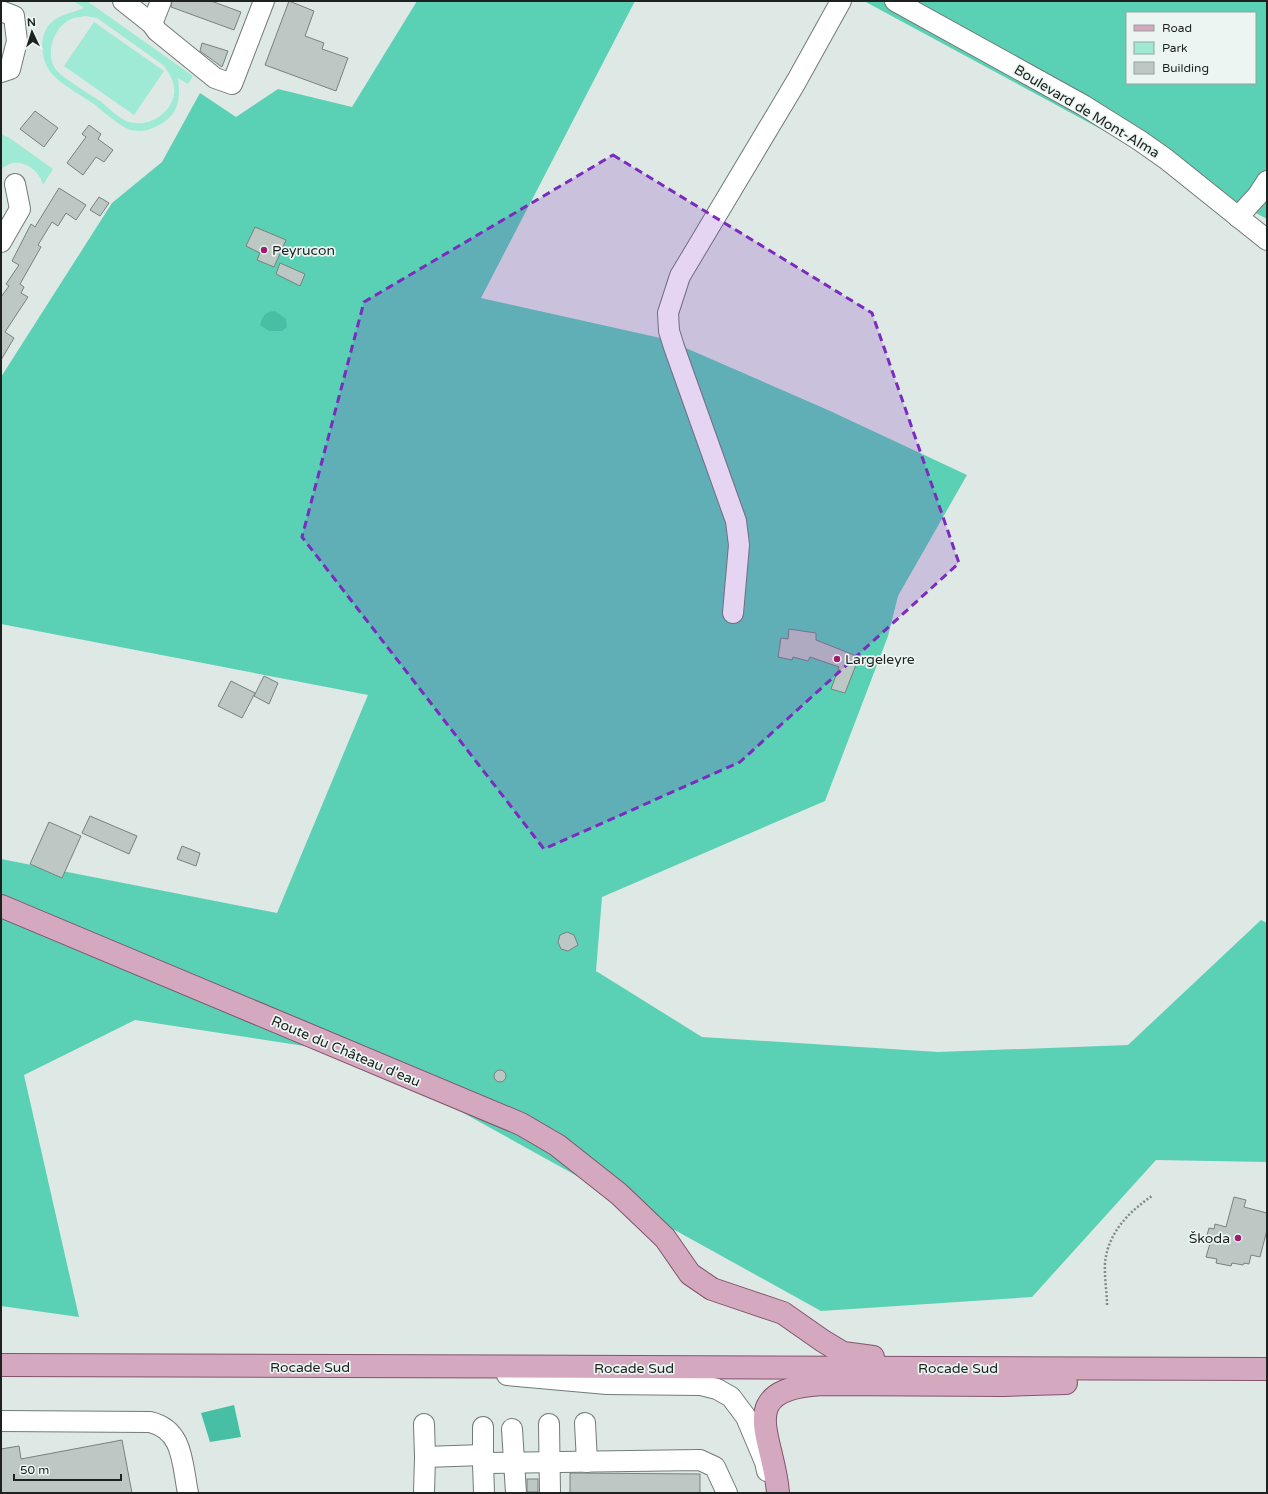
<svg xmlns="http://www.w3.org/2000/svg" width="1268" height="1494" font-family="'Varela Round',sans-serif">
<rect width="100%" height="100%" fill="#dee8e5"/>
<g fill="#9fead5" fill-rule="evenodd">
<path d="M74,1H87L193,76L188,84L178,78C181,101 178,117 155,127C147,131 140,132 131,130C122,128 102,111 94,104C81,95 65,87 54,76C40,62 37,34 53,21C62,14 74,12 84,8ZM86,16L97,18L163,65C172,76 178,88 172,101C165,117 147,127 129,122C119,119 108,107 100,101C88,93 66,80 57,71C44,55 53,27 71,19C76,17 81,17 86,16Z"/>
<path d="M94,22L164,71L134,115L64,66Z"/>
<path d="M1,134L8,137L53,169L43,185C40,172 27,161 13,163C9,164 4,167 1,169Z"/>
</g>
<g fill="#5ad0b4" fill-rule="evenodd">
<path d="M417,1H635L481,298L665,339L828,410L967,475L898,596L888,636L825,801L602,897L596,971L702,1037L938,1052L1128,1045L1261,920L1267,923V1162L1156,1160L1032,1297L821,1311L357,1054L135,1020L24,1075L79,1317L1,1306V859L277,913L368,695L1,624V377L112,203L162,162L200,93L236,117L278,89L352,107Z"/>
<path d="M864,1H1267V219ZM1127,13H1255V83H1127Z"/>
</g>
<g fill="#47bfa4">
<path d="M275,311L286,319L287,327L282,331H269L260,325C263,315 265,312 275,311Z"/>
<path d="M234,1405L241,1437L210,1442L201,1413Z"/>
</g>
<g fill="#bdc8c4" stroke="#78817e">
<path d="M172,1H211L241,12L234,30L171,7Z"/>
<path d="M289,1L314,11L305,36L324,43L322,49L348,58L336,91L265,65Z"/>
<path d="M202,43L228,51L222,67L200,51Z"/>
<path d="M35,111L58,128L44,147L20,129Z"/>
<path d="M89,125L101,134L98,139L113,150L104,162L96,157L83,175L67,163L86,137L82,134Z"/>
<path d="M59,188L86,205L76,220L66,213L58,226L52,222L38,245L41,247L20,284L24,287L21,293L28,297L5,332L14,338L1,360V297L9,286L6,284L19,265L12,261L31,224L35,227Z"/>
<path d="M99,197L109,203L100,216L90,210Z"/>
<path d="M255,227L286,240L274,267L257,260L260,253L246,246Z"/>
<path d="M280,263L305,274L300,286L276,274Z"/>
<path d="M789,629L816,633V640L859,657L845,693L831,689L839,667L810,657L808,661L793,657L792,660L778,657L781,638L788,639Z"/>
<path d="M264,676L278,683L269,704L254,696Z"/>
<path d="M231,681L255,693L242,718L218,706Z"/>
<path d="M90,816L137,836L129,854L82,833Z"/>
<path d="M49,822L81,836L62,878L30,864Z"/>
<path d="M182,846L200,853L196,866L177,859Z"/>
<path d="M567,932L574,935L578,945L568,951L561,949L558,942L560,935Z"/>
<circle cx="500" cy="1076" r="6"/>
<path d="M1234,1197L1246,1200L1244,1207L1267,1213V1230L1260,1257L1251,1255L1249,1264L1244,1263L1243,1265L1232,1263L1231,1266L1216,1263L1217,1259L1206,1257L1211,1240L1206,1239L1209,1228L1214,1229L1215,1224L1226,1227Z"/>
<path d="M122,1440L132,1493H1V1449L19,1446L21,1459Z"/>
<path d="M570,1473L700,1474V1493H570Z"/>
<rect x="527" y="1479" width="11" height="13"/>
</g>
<g fill="none" stroke-linecap="round" stroke-linejoin="round">
<defs>
<g id="minor">
<path d="M123,1L152,24L161,1"/>
<path d="M895,1L1083,105L1139,140L1166,159L1267,240"/>
<path d="M1,11L14,16L17,41L10,69L1,72"/>
<path d="M152,24L157,31L215,78L232,84L264,1"/>
<path d="M1238,217L1258,195L1267,181"/>
<path d="M1,242L20,209L15,184"/>
<path d="M733,613L739,545L736,521L674,347L669,331L668,313L680,276L796,82L841,1"/>
<path d="M507,1375L607,1384L701,1385L717,1389L731,1397L746,1417L765,1462L767,1471"/>
<path d="M1,1421L150,1422C184,1430 182,1464 188,1493"/>
<path d="M585,1423L587,1462"/>
<path d="M424,1424L425,1457L483,1455"/>
<path d="M549,1424L550,1493"/>
<path d="M483,1427V1463L700,1460L715,1467L727,1493"/>
<path d="M512,1429L516,1493"/>
<path d="M483,1463L484,1493"/>
<path d="M424,1493L425,1457"/>
</g>
<g id="major">
<path d="M1,906L521,1124L557,1145L619,1194L665,1238L690,1274L712,1289L783,1313L823,1341L843,1353L873,1357"/>
<path d="M1,1365L1267,1369"/>
<path d="M778,1493C774,1436 732,1389 823,1384L1004,1385L1066,1383"/>
</g>
</defs>
<use href="#minor" stroke="#717b78" stroke-width="22"/>
<use href="#major" stroke="#81546b" stroke-width="24"/>
<path stroke="#838a88" stroke-width="2.5" stroke-dasharray="2 2" stroke-linecap="butt" d="M1107,1305C1107,1290 1103,1271 1106,1256C1111,1230 1131,1210 1152,1196"/>
<use href="#minor" stroke="#fff" stroke-width="20"/>
<use href="#major" stroke="#d4a9bf" stroke-width="22"/>
</g>
<path fill="#7b2cbf" fill-opacity="0.2" stroke="#7b2cbf" stroke-width="3" stroke-dasharray="8 5" stroke-linejoin="round" d="M613,155L872,313L959,563L740,762L544,849L302,537L364,302Z"/>
<g fill="#a01d6e" stroke="#ebf6f2" stroke-width="1.5">
<circle cx="264" cy="250" r="4"/>
<circle cx="837" cy="659" r="4"/>
<circle cx="1238" cy="1238" r="4"/>
</g>
<g text-anchor="middle" stroke-width="3.5" stroke-linejoin="round" paint-order="stroke">
<g font-size="14" fill="#1d2120" stroke="#ebf6f2">
<text transform="translate(1087 111) rotate(31)" y="5">Boulevard de Mont-Alma</text>
<text transform="translate(346 1051) rotate(23)" y="5">Route du Château d'eau</text>
<text x="310" y="1372">Rocade Sud</text>
<text x="634" y="1373">Rocade Sud</text>
<text x="958" y="1373">Rocade Sud</text>
</g>
<g font-size="14" fill="#1d2120" stroke="#ebf6f2" text-anchor="start">
<text x="272" y="255">Peyrucon</text>
<text x="845" y="664">Largeleyre</text>
<text x="1230" y="1243" text-anchor="end">Škoda</text>
</g>
</g>
<rect width="1268" height="1494" fill="none" stroke="#1d2120" stroke-width="4"/>
<rect x="1126" y="12" width="130" height="72" fill="#ebf6f2" stroke="#99a19e"/>
<rect x="1134" y="25" width="20" height="6" fill="#d4a9bf" stroke="#99a19e"/>
<text x="1162" y="32" font-size="12" fill="#1d2120">Road</text>
<rect x="1134" y="42" width="20" height="12" fill="#9fead5" stroke="#99a19e"/>
<text x="1162" y="52" font-size="12" fill="#1d2120">Park</text>
<rect x="1134" y="62" width="20" height="12" fill="#bdc8c4" stroke="#99a19e"/>
<text x="1162" y="72" font-size="12" fill="#1d2120">Building</text>
<g transform="translate(32 32) rotate(356)" stroke="#ebf6f2" stroke-width="3" paint-order="stroke">
<path d="M0-3L7 15L0 10L-7 15Z" fill="#1d2120"/>
<text y="-6" font-size="11" font-weight="bold" text-anchor="middle" fill="#1d2120">N</text>
</g>
<path d="M14 1474v6h107v-6" fill="none" stroke="#1d2120" stroke-width="2"/>
<text x="20" y="1474" font-size="12" fill="#1d2120" stroke="#ebf6f2" stroke-width="3" paint-order="stroke">50 m</text>
</svg>
